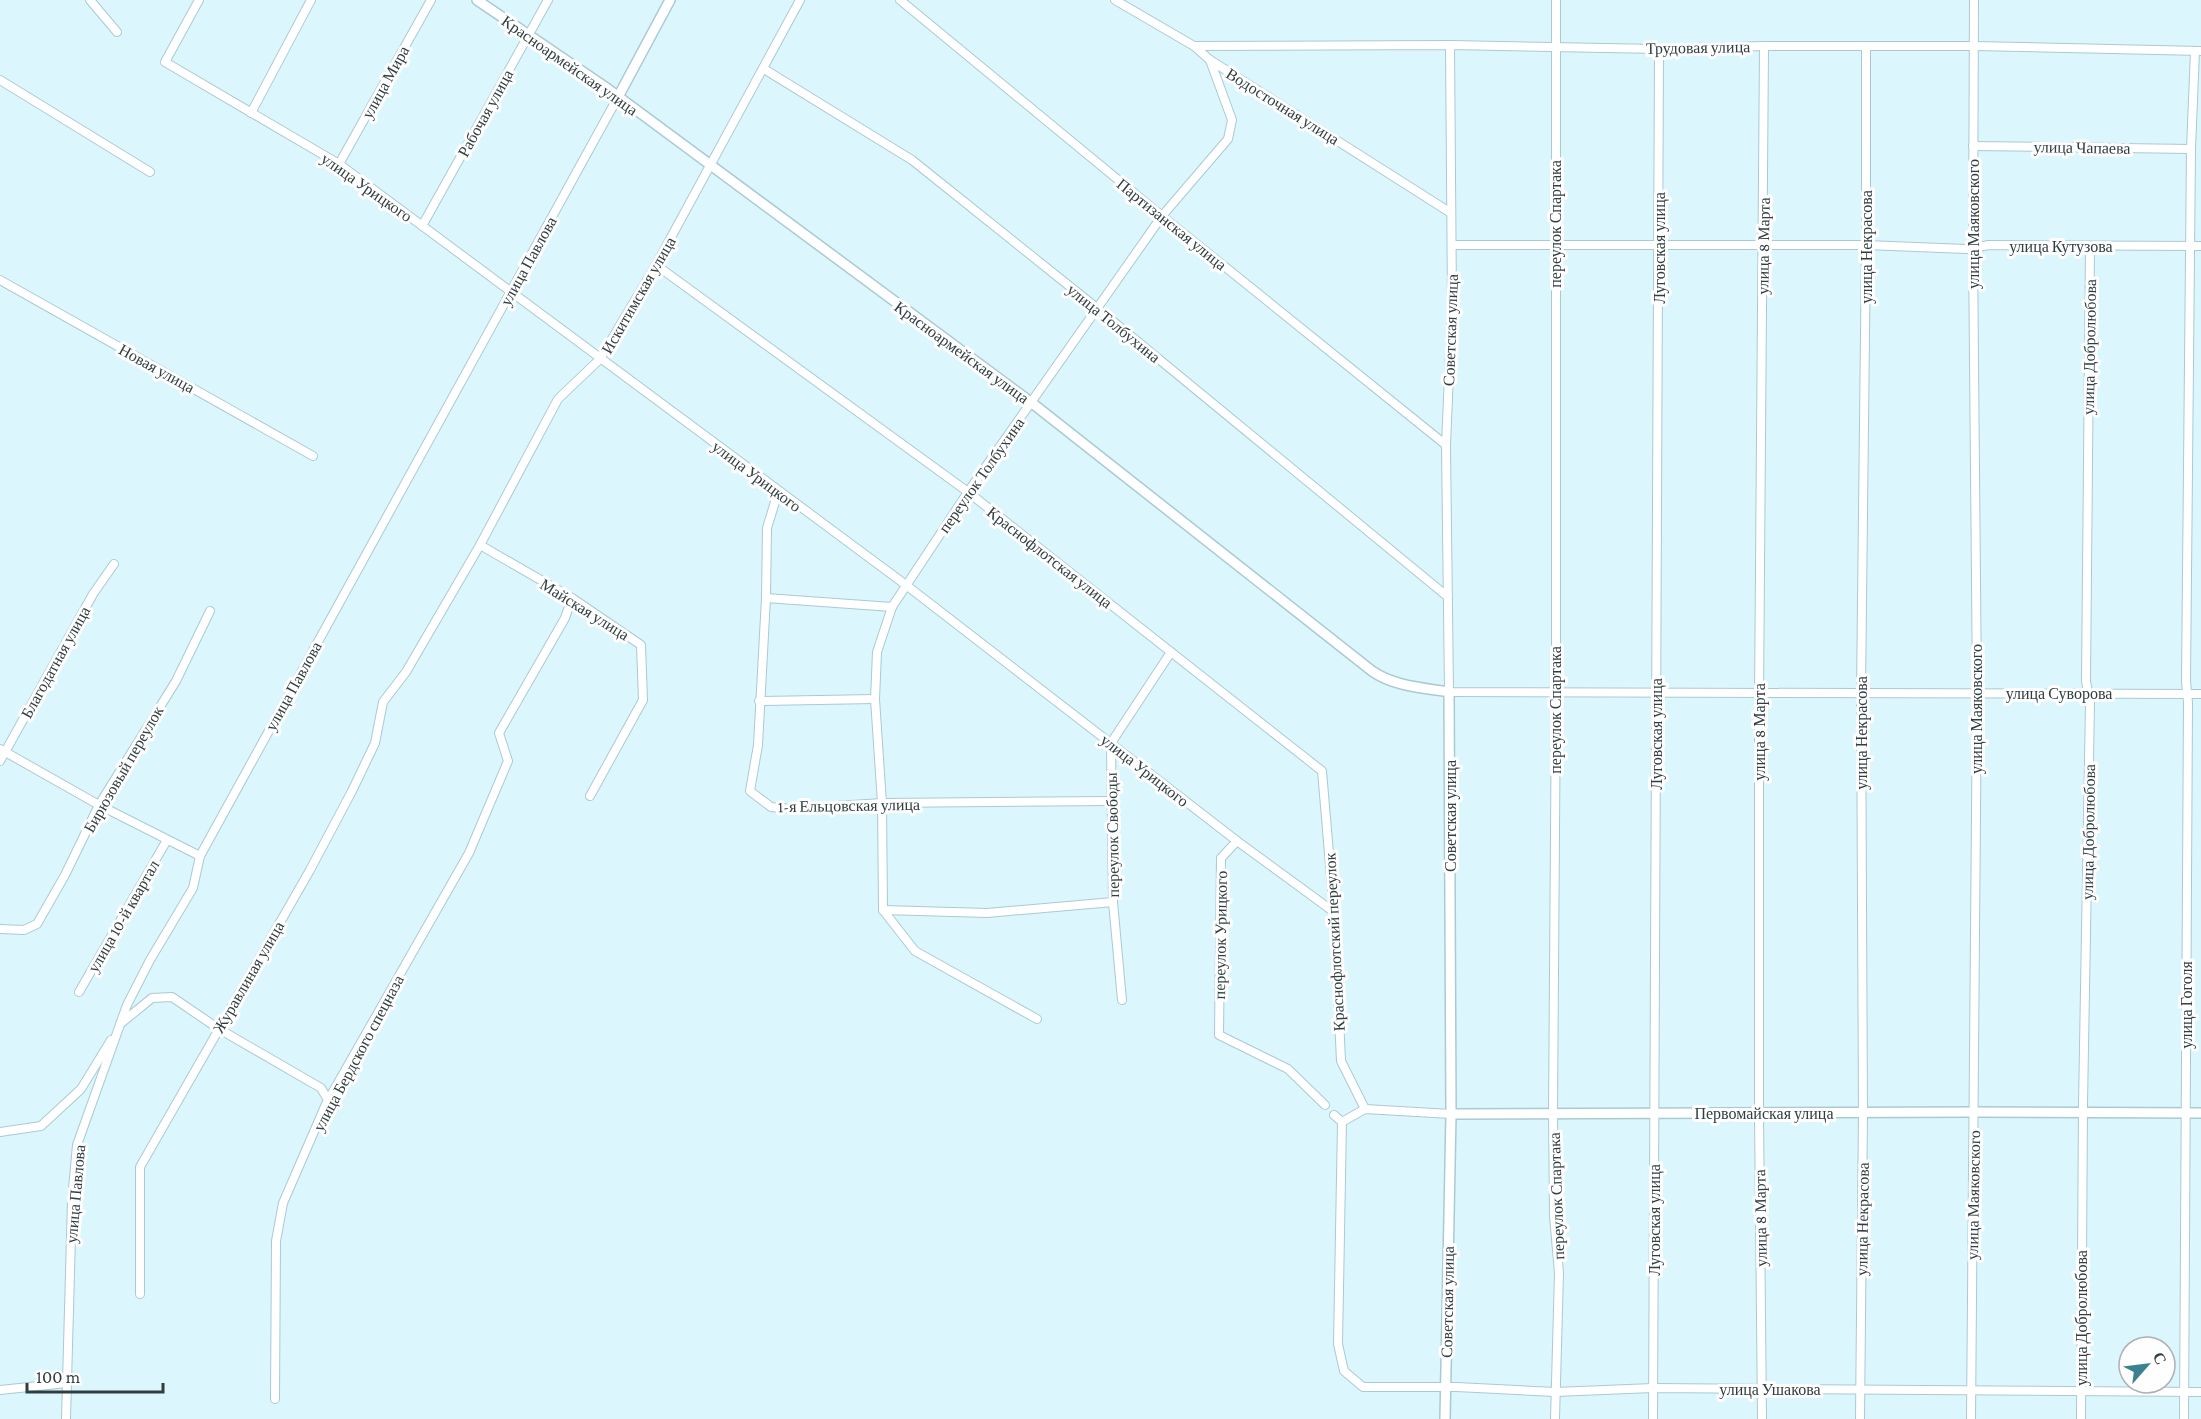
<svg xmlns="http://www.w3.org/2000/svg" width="2201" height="1419" font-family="'Crimson Pro',serif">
<rect width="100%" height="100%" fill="#dcf6fd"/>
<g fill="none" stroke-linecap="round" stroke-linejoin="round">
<defs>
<g id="minor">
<path d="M90,0L117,32"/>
<path d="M199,0L165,62L339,164L906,585L1237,841L1334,912"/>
<path d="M900,0L1162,216L1446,445"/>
<path d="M1115,0L1194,46L1210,60L1451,213"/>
<path d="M1450,45L1452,304L1446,445L1449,692L2201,694"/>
<path d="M1194,46L1450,45L1659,49L1764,46H1974L2201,51"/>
<path d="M764,69L912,160L1098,309L1448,597"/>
<path d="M0,80L150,172"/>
<path d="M251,113L311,0"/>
<path d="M1973,146L2191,149"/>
<path d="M339,164L431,0"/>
<path d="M422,226L548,0"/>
<path d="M1453,245H1866L1966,249L1989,245L2201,246"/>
<path d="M656,265L968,492L1322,771L1334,912L1341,1061L1365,1109"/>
<path d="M0,280L313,456"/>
<path d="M778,492L767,528L766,598L758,745L750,791L771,807L791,809L882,803L1111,801"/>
<path d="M480,545L572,598L641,645L643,700L590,796"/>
<path d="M766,598L892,607"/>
<path d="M759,701L875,699"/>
<path d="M0,749L99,805L200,856"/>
<path d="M0,761L93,594L114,564"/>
<path d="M1237,841L1221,858L1219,1035L1288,1069L1325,1105"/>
<path d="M883,910L882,803L875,699L877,652L892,607L968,492L1162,216L1228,139L1232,120L1210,60"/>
<path d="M883,910L987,913L1113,902"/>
<path d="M883,910L915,951L1037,1019"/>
<path d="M0,929L24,930L37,924L65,875L99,805L176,681L210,611"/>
<path d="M79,992L167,840"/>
<path d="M1122,1000L1113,902L1111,743L1171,652"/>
<path d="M120,1024L152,998L172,997L219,1029L321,1088L328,1100"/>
<path d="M1334,1115L1342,1122L1365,1109L1451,1114"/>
<path d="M1342,1122L1338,1344L1344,1371L1363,1387H1457L1555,1392L1653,1388L2201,1392"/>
<path d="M0,1132L41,1126L81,1089L111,1040"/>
<path d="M140,1294V1167L310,870L352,791L375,743L383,702L406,672L480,545L558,399L600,359L656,265L800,0"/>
<path d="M0,1390L67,1383"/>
<path d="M275,1399L276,1241L283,1203L326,1104L469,853L508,761L499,733L565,618L572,598"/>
<path d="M66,1419L72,1200L77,1145L127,1005L150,960L193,888L200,856L618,97"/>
<path d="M1555,1419L1559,1273L1554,1216L1553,1113L1556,692V0"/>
<path d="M1653,1419L1659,49"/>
<path d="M1762,1419L1759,1113V699L1764,46"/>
<path d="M1860,1419L1863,1113L1861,692L1866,245V46"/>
<path d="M1971,1419L1977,692L1973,248L1974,0"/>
<path d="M2081,1419L2083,1104L2090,703L2086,681L2090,246"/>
<path d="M2184,1419L2188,703L2186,681L2191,149L2195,51"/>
</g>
<g id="tertiary">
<path d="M477,0L608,89L1032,403L1372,671C1393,686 1424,688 1449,692L1451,1114L1445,1419"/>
<path d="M618,97L670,0"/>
<path d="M1451,1114L1974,1112L2201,1113"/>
</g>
</defs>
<use href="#minor" stroke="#aacad2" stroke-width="10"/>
<use href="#tertiary" stroke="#aacad2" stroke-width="12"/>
<use href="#minor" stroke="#fff" stroke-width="8"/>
<use href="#tertiary" stroke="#fff" stroke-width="9"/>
</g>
<g text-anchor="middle" stroke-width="6" stroke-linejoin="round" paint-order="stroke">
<g font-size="16" fill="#313e41" stroke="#fefefe">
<text transform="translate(1698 47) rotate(-1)" y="6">Трудовая улица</text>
<text transform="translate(570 65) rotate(35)" y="6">Красноармейская улица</text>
<text transform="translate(385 82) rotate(-61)" y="6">улица Мира</text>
<text transform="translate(1283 106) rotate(32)" y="6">Водосточная улица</text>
<text transform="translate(485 113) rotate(-61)" y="6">Рабочая улица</text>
<text transform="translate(2082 147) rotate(1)" y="6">улица Чапаева</text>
<text transform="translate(367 187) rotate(35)" y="6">улица Урицкого</text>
<text transform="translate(1172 224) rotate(39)" y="6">Партизанская улица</text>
<text transform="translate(1555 224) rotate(-90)" y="6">переулок Спартака</text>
<text transform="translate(1973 224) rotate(-90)" y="6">улица Маяковского</text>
<text transform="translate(1763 246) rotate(-89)" y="6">улица 8 Марта</text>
<text x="2061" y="252">улица Кутузова</text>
<text transform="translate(1866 247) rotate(-90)" y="6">улица Некрасова</text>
<text transform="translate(1659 248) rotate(-90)" y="6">Луговская улица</text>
<text transform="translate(528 261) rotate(-61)" y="6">улица Павлова</text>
<text transform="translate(638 295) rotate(-60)" y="6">Искитимская улица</text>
<text transform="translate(1114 323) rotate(39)" y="6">улица Толбухина</text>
<text transform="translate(1450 330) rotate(-88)" y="6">Советская улица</text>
<text transform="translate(2089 347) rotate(-89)" y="6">улица Добролюбова</text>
<text transform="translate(962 352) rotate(36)" y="6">Красноармейская улица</text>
<text transform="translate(157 368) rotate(29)" y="6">Новая улица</text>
<text transform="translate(981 475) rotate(-55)" y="6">переулок Толбухина</text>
<text transform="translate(757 476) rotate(37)" y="6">улица Урицкого</text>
<text transform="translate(1050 557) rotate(38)" y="6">Краснофлотская улица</text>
<text transform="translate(585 609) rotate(32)" y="6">Майская улица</text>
<text transform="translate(55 662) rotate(-61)" y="6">Благодатная улица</text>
<text transform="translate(293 686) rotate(-61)" y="6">улица Павлова</text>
<text x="2059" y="699">улица Суворова</text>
<text transform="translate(1976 709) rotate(-90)" y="6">улица Маяковского</text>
<text transform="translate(1555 710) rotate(-90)" y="6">переулок Спартака</text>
<text transform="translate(1759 732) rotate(-90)" y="6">улица 8 Марта</text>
<text transform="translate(1861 733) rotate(-90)" y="6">улица Некрасова</text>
<text transform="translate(1656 734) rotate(-90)" y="6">Луговская улица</text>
<text transform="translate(123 769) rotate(-60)" y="6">Бирюзовый переулок</text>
<text transform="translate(1145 770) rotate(38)" y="6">улица Урицкого</text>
<text transform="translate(849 805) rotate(-1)" y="6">1-я Ельцовская улица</text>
<text transform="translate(1450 816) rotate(-90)" y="6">Советская улица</text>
<text transform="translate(2088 832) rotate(-89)" y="6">улица Добролюбова</text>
<text transform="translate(1112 835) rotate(-91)" y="6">переулок Свободы</text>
<text transform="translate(123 916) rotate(-60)" y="6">улица 10-й квартал</text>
<text transform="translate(1220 935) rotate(-89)" y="6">переулок Урицкого</text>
<text transform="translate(1334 942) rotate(-93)" y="6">Краснофлотский переулок</text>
<text transform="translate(248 977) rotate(-60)" y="6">Журавлиная улица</text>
<text transform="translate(2186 1005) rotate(-90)" y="6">улица Гоголя</text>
<text transform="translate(358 1053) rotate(-62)" y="6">улица Бердского спецназа</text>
<text x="1764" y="1119">Первомайская улица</text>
<text transform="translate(75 1194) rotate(-85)" y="6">улица Павлова</text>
<text transform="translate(1973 1195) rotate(-89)" y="6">улица Маяковского</text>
<text transform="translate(1556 1196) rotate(-92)" y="6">переулок Спартака</text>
<text transform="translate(1760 1218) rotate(-91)" y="6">улица 8 Марта</text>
<text transform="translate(1862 1219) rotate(-89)" y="6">улица Некрасова</text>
<text transform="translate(1654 1220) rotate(-90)" y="6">Луговская улица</text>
<text transform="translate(1447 1302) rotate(-89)" y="6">Советская улица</text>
<text transform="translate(2081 1318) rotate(-90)" y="6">улица Добролюбова</text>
<text x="1770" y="1395">улица Ушакова</text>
</g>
</g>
<g transform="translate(2147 1365) rotate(62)"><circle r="28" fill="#fefefe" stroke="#acb1b2" stroke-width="1.5"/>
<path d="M0-4.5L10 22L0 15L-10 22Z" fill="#3c818f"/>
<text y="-9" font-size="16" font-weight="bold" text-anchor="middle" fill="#313e41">С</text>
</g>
<path d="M27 1383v9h136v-9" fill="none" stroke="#313e41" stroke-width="3"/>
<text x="36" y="1383" font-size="18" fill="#313e41" stroke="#fefefe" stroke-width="4.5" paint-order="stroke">100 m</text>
</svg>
